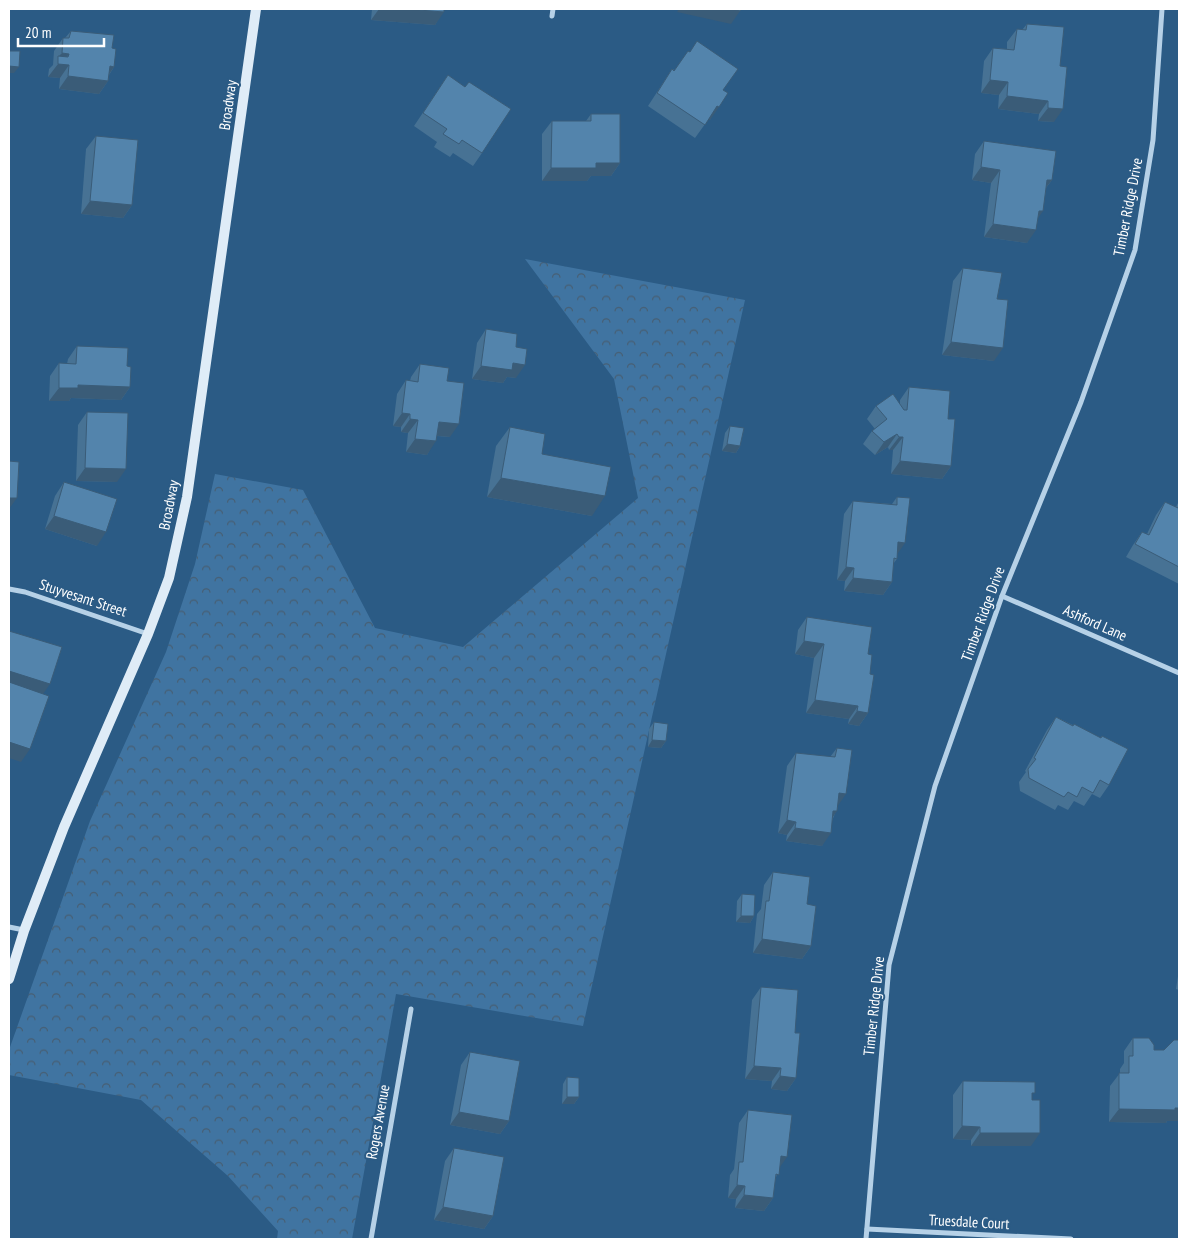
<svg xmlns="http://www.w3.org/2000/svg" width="1188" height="1248" font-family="'PT Sans Narrow',sans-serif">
<defs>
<pattern id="forest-crowns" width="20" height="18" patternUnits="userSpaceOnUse" patternTransform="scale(1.25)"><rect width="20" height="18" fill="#4074a1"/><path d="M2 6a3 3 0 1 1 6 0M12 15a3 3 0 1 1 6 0" fill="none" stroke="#475e72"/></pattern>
</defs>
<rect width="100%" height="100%" fill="#2b5b85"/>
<path fill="url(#forest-crowns)" d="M525,259L745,300L583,1026L396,994L352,1239H277L278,1231L228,1176L141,1100L9,1075V1050L90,821L166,652L195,564L215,474L303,490L375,628L463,647L638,498L614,379Z"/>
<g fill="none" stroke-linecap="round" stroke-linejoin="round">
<g stroke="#b6d1e7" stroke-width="5">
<path d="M552,16L553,9"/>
<path d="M9,589L25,592L148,634"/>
<path d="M1002,596L1179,673"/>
<path d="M9,927L24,930"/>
<path d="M867,1229L1071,1239"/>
<path d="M371,1239L411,1009"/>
<path d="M866,1239L889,965L935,786L1002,596L1081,402L1135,250L1153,140L1162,9"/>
</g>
<path stroke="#dfecf7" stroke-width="10" d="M9,979L24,931L64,827L148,634L169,578L187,497L256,9"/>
</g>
<g fill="#477294">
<path d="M372,9H444L435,25L371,20Z"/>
<path d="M1027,24L1054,122L1038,121L1039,114L998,109L999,95L981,93L984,61L993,48L1007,49V42L1017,29L1022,30Z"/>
<path d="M71,31L112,48L114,67L109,75L108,81L99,94L59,89L60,78L48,77L49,69L53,65L54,51L63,38H65Z"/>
<path d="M672,69L723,90L710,120H708L695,138L648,106Z"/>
<path d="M448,75L482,153L473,166L453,153L450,157L434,147L437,142L414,126Z"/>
<path d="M591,114L620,163L611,176H591L587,181H542V134L552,121H586Z"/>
<path d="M96,136L132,205L123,218L81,214L86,149Z"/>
<path d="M984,141L1052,180L1046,188L1038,218L1027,243L984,237L991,183L972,180L975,154Z"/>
<path d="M963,268L997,299L994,361L942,355L953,281Z"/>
<path d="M486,329L516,347V378L507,377L503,383L472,379L477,343Z"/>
<path d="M77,346L127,366L130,387L121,400L71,398L69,401H49L50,376L59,363L67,364L68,359Z"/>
<path d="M420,364L447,381L450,437L437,436L427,455L406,452L408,433L401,432V427L393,426L397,394L406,380L410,381L411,377Z"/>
<path d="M909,387L948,419L951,466L942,479L891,474L893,450H889L888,447L875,455L863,444L872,431L875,429L867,419L876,406L900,404V400Z"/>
<path d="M87,412L117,482L76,481L78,425Z"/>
<path d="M730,426L740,446L736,453L722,451L725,433Z"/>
<path d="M510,427L542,454L592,516L487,497L496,446Z"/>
<path d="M64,482L97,546L45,529L55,496Z"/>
<path d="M897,497V559L893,564L892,582L883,595L844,591L845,581L837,580L844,514L853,501L892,504Z"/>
<path d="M1179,501V584L1126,557L1133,545L1142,532L1147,534L1156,515L1165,502L1176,507Z"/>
<path d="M807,617L868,654L870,674L868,713L859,726L848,724L849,719L806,713L814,658L795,654L798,630Z"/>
<path d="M1056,717L1100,738L1102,736L1109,785L1100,798L1092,794L1084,806L1074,801L1068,810L1058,805L1055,810L1020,791L1019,782L1026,772L1025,771L1047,730Z"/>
<path d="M654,722L666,741L661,748L648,747L649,729Z"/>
<path d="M837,748L838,806L822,846L786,841L787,835L778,833L787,766L796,753L830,757Z"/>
<path d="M773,872L807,904L811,946L802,959L753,953L757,914L761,909L764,885Z"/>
<path d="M742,894L754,916L750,923L736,922L737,901Z"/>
<path d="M1179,974V990L1176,989L1178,976Z"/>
<path d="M761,987L795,1033L796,1078L787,1091L771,1089L772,1081L745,1079L752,1000Z"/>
<path d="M1133,1038L1167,1121L1166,1123L1109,1122L1110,1086L1120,1073V1069L1124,1063V1051Z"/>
<path d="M470,1052L509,1121L500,1134L450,1125L461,1065Z"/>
<path d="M567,1077L579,1097L574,1104H562L563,1084Z"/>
<path d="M963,1081L1032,1097L1031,1146H971V1140L953,1139V1095Z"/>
<path d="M748,1110L779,1169L775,1180L773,1198L764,1211L735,1208L736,1199L728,1198L730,1175L734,1169L739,1123Z"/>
<path d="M454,1148L493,1216L484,1229L434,1220L445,1161Z"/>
</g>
<g fill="#3a5c78">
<path d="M379,9H406L444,12L435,25L371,20Z"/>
<path d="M679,9H732L740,11L731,24L677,12Z"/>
<path d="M62,53L69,54L61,64L69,65L60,78L48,77L58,64V57Z"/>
<path d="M9,66L19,67L14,73H9Z"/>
<path d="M110,66L114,67L105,80Z"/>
<path d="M68,76L108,81L99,94L59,89Z"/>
<path d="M990,80L1008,82L999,95L981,93Z"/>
<path d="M1007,96L1048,101L1039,114L998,109Z"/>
<path d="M717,106L719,107L710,120H707Z"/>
<path d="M1048,108L1063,109L1054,122L1038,121Z"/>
<path d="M596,163H620L611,176H591L587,181H542L551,168Z"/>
<path d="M981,167L1000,170L991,183L972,180Z"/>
<path d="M1047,180H1052L1042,193Z"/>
<path d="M90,201L132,205L123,218L81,214Z"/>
<path d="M1039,211H1043L1034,224Z"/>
<path d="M993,224L1036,230L1027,243L984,237Z"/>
<path d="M951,342L1003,348L994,361L942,355Z"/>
<path d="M513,363L525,365L516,378L507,377L503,383L472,379L481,366Z"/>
<path d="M78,385L130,387L121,400L71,398L69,401H49L59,388Z"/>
<path d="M402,413L410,414L401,427L393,426Z"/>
<path d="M410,419L418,420L408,433L401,432Z"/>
<path d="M439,422L459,424L450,437L429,435Z"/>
<path d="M897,434L888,447L875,455L884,442Z"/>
<path d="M899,437H903L893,450H889Z"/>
<path d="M415,439L436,441L427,455L406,452Z"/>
<path d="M727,444L740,446L736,453L722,451Z"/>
<path d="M900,461L951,466L942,479L891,474Z"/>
<path d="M85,468L126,469L117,482L76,481Z"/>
<path d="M501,478L605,496L592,516L487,497Z"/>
<path d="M9,498H17L9,509Z"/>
<path d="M54,516L106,532L97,546L45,529Z"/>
<path d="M898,542L905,543L896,556Z"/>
<path d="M846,567L854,568L845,581L837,580Z"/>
<path d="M853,578L892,582L883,595L844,591Z"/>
<path d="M804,641L824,644L814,658L795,654Z"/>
<path d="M9,671L50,684L41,697L9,687Z"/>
<path d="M815,700L858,706L849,719L806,713Z"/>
<path d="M857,711L868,713L859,726L848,724Z"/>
<path d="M652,740L666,741L661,748L648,747Z"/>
<path d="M9,742L30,749L21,762L9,758Z"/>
<path d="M839,793L846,794L837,807Z"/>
<path d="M833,811H837L828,824Z"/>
<path d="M787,820L796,822L787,835L778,833Z"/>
<path d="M795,828L831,833L822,846L786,841Z"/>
<path d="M741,916H754L750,923L736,922Z"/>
<path d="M762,939L811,946L802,959L753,953Z"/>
<path d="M754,1066L781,1068L772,1081L745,1079Z"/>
<path d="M780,1076L796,1078L787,1091L771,1089Z"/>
<path d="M567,1097H579L574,1104H562Z"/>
<path d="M1175,1108H1179V1121H1167L1166,1123L1109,1122L1119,1109Z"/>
<path d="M459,1112L509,1121L500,1134L450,1125Z"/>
<path d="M962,1126L980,1127L971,1140L953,1139Z"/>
<path d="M980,1133H1040L1031,1146H971Z"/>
<path d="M781,1156L787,1157L778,1170Z"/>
<path d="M737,1185L745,1186L736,1199L728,1198Z"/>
<path d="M744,1195L773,1198L764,1211L735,1208Z"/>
<path d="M443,1207L493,1216L484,1229L434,1220Z"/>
</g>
<g fill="#5384ac" stroke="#3a5c78">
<path d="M406,9H444V12Z"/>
<path d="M732,9H741L740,11Z"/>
<path d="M1027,24L1064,27L1060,66L1067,67L1063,109L1048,108V101L1007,96L1008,82L990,80L993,48L1014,50L1017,29L1026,30Z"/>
<path d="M71,31L114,35L112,48L116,49L114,67L110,66L108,81L68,76L69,65L58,64V56L68,57L69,54L62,53L63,38H69Z"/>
<path d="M697,41L738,69L723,90L728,93L719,107L717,106L705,125L657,93L672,69L674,71L688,51L690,52Z"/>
<path d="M9,51H20L19,67L9,66Z"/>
<path d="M448,75L465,87L469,82L511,109L482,153L462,140L459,144L443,134L447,129L423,113Z"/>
<path d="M591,114H620V163H596V168H551L552,121H591Z"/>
<path d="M96,136L138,140L132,205L90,201Z"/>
<path d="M984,141L1056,151L1052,180H1047L1043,211H1039L1036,230L993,224L1000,170L981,167Z"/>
<path d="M963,268L1002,273L997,299L1008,300L1003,348L951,342Z"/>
<path d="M486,329L517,334L516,347L527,349L525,365L513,363L512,370L481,366Z"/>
<path d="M77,346L128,348L127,366L131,367L130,387L78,385V388H59V363L76,364Z"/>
<path d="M420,364L449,368L447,381L464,383L459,424L439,422L436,441L415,439L418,420L410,419V414L402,413L406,380L418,382Z"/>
<path d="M909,387L950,391L948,419H955L951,466L900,461L903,437H899L897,434L884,442L872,431L887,419L876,406L893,394L904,410H907Z"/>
<path d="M87,412L128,413L126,469L85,468Z"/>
<path d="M730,426L744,428L740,446L727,444Z"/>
<path d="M510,427L545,434L542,454L611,467L605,496L501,478Z"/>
<path d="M9,461L19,462L17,498H9Z"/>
<path d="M64,482L117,499L106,532L54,516Z"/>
<path d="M897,497L910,498L905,543L898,542L897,559L894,558L892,582L853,578L854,568L846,567L853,501L897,505Z"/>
<path d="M1165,502L1178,508L1179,505V567L1135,544L1142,532L1149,535Z"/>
<path d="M807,617L872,627L868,654L872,655L870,674L874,675L868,713L857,711L858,706L815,700L824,644L804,641Z"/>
<path d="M9,631L62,647L50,684L9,671Z"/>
<path d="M9,682L49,696L30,749L9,742Z"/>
<path d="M1056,717L1073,726L1074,724L1101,738L1102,736L1128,749L1109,785L1100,780L1093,793L1082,787L1077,797L1068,792L1064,797L1029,778L1028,769L1036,759L1034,758Z"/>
<path d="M654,722L668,724L666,741L652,740Z"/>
<path d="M837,748L852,750L846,794L839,793L837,811H833L831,833L795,828L796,822L787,820L796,753L835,757Z"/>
<path d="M773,872L810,877L807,904L816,906L811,946L762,939L766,901H769Z"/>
<path d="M742,894L755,895L754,916H741Z"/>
<path d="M761,987L798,990L795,1033H800L796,1078L780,1076L781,1068L754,1066Z"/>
<path d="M1133,1038H1149L1154,1045V1050H1164L1174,1040H1179V1108H1175V1110L1119,1109V1073H1129V1056H1133Z"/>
<path d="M470,1052L520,1061L509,1121L459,1112Z"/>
<path d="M567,1077L579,1078V1097H567Z"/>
<path d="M963,1081L1035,1082V1093H1032V1100H1040V1133H980V1127L962,1126Z"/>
<path d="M748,1110L792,1115L787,1157L781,1156L779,1175L776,1174L773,1198L744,1195L745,1186L737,1185L739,1162H743Z"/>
<path d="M454,1148L504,1157L493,1216L443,1207Z"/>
</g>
<g text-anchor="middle" stroke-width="4" stroke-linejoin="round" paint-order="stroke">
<g font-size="15" fill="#fff" stroke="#2b5b85">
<text transform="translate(228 105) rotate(-82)" y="5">Broadway</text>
<text transform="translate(1128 207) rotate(-79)" y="5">Timber Ridge Drive</text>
<text transform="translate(169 505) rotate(-79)" y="5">Broadway</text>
<text transform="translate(83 598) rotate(18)" y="5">Stuyvesant Street</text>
<text transform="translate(983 614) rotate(-70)" y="5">Timber Ridge Drive</text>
<text transform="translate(1095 623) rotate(24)" y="5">Ashford Lane</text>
<text transform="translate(874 1006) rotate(-84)" y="5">Timber Ridge Drive</text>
<text transform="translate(378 1122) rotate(-80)" y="5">Rogers Avenue</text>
<text transform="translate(969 1222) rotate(3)" y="5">Truesdale Court</text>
</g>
</g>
<rect width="1188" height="1248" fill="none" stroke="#ffffff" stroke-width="20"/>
<path d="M18 38v8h86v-8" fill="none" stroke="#ffffff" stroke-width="2.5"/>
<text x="25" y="38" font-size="15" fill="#ffffff" stroke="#2b5b85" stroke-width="4" paint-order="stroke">20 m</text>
</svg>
